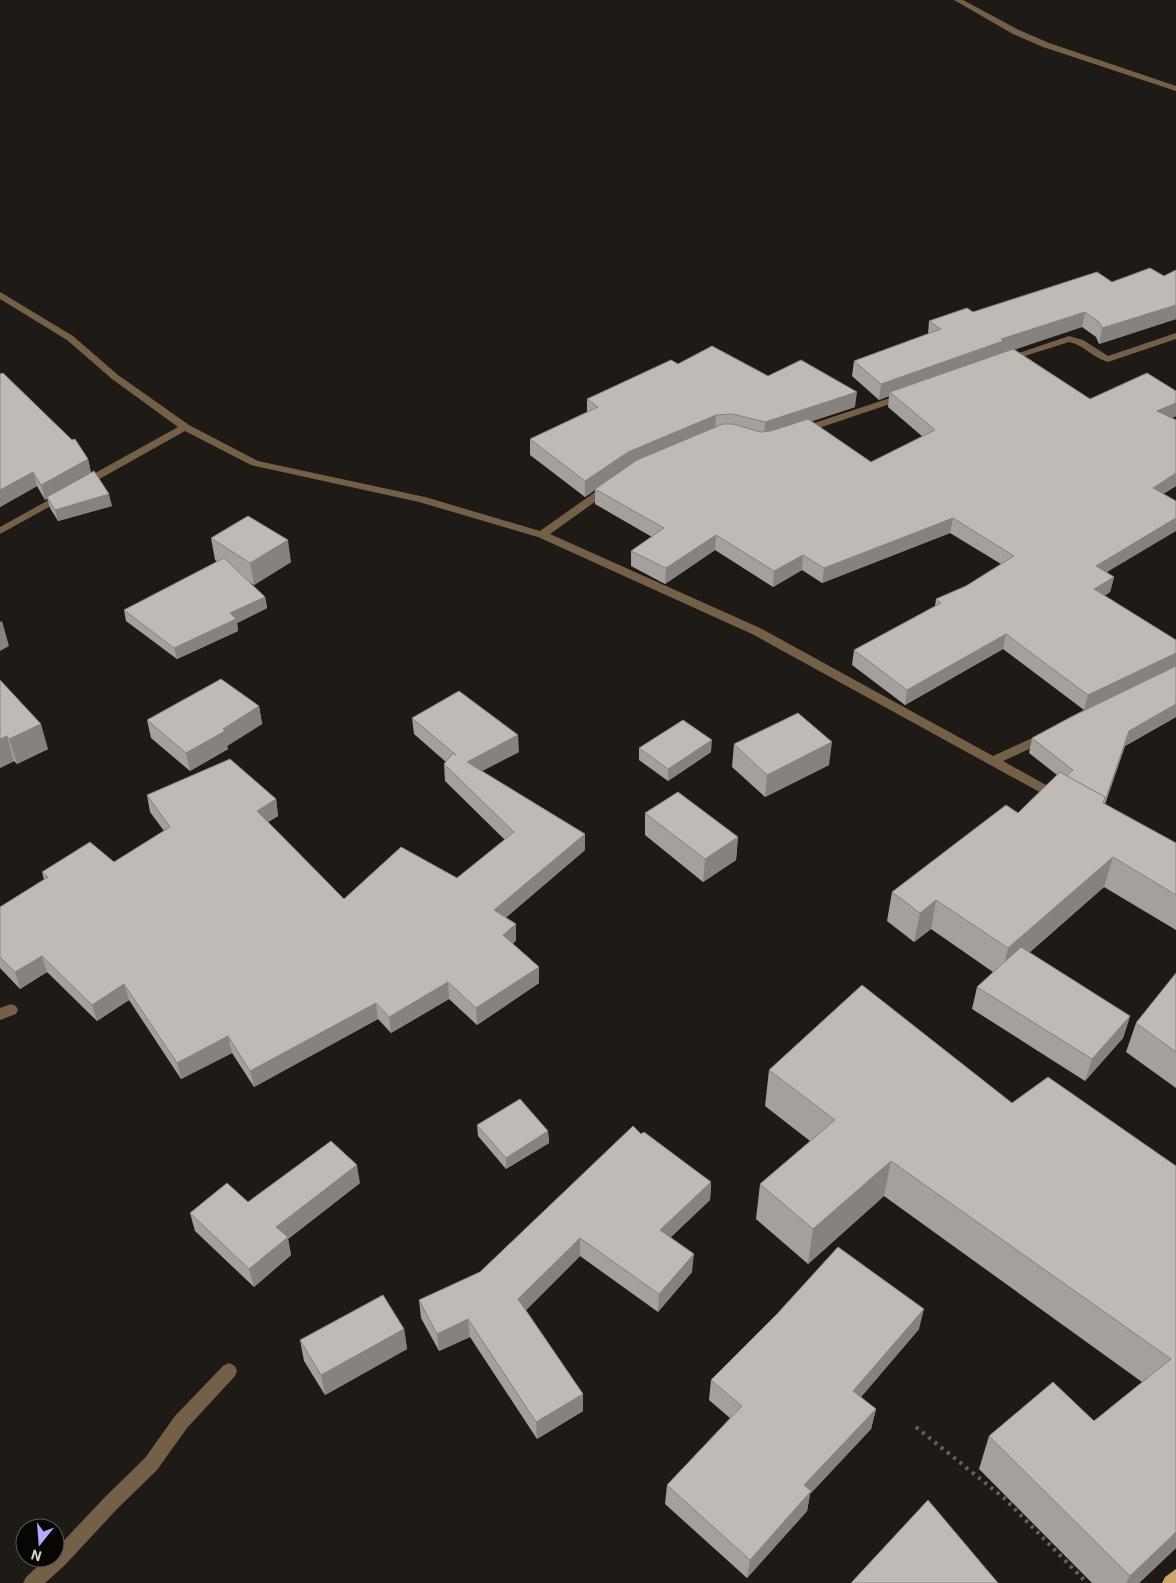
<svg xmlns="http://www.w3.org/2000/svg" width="1176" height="1583" font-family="Roboto,sans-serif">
<rect width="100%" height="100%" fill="#1e1b17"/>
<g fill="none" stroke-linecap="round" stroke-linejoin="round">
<path stroke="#64615e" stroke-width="4" stroke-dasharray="3 5" stroke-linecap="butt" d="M916,1427L1004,1498L1087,1583"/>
<g fill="#736046" fill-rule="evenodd">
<path d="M954,0H963L1019,30L1049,43L1176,86V91L1043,47L1013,34Z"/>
<path d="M0,292L73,336L118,375L189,425L258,461L425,497L540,531L605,485H613L614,487L613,489L550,534L760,628L993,756L1041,734H1049L1051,737L1049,740L1003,761L1062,794L1064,797L1062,800H1054L752,634L538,537L419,502L251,465L185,431L87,486H79L78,484L79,482L178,427L112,379L67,340L0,299Z"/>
<path d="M1176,333V339L1108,362C1093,358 1084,345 1069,342L1009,361H1003L1001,359L1069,336L1083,340L1108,356Z"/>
<path d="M905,393L910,396L908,398L807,432L803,433L798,430L799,428Z"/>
<path d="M63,492L67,493L68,495L67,497L0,534V527Z"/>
<path d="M11,1004L16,1006L18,1010L16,1014L0,1020V1008Z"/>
<path d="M229,1363L235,1366L237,1371L235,1376L187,1428L157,1470L117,1509L65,1565L45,1583H23L26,1577L47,1558H55V1550L105,1497L145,1458L175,1416L223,1366Z"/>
</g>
<path fill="#cca56d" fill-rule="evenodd" d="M1176,1569V1583H1162L1165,1577Z"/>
</g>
<g fill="#a4a09c">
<path d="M1176,270V319L1099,344L1096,337L1082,327L1014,349L1090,399L1176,416L1172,418L1176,420V486L1163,494L1107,573L1114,577L1110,592L1104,596L1176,640V717L1125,746L1105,804L1176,843V930L1104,887L1029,953L1130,1016L1123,1038L1085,1081L972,1009L977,987L993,972L931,929L914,942L887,921L892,892L1018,813L1057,775L1029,753L1032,738L1084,710L1003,649L905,705L852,665L854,650L935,606L936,599L966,586L1001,564L950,533L822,583L802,570L773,587L715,550L665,584L631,566V551L652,537L595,504V490L585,497L530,455V439L587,412V399L678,364L768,376L855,407L812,421L871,462L923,437L888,407L889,396L879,400L852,376L854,361L928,334L929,321L973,312L1112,282L1164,276Z"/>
<path d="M0,374L88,459L91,473L112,506L58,521L50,508L47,498L45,500L37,486L0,507Z"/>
<path d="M211,538L291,562L254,585L249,582L265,597L267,608L237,623L238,631L177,659L126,621L124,610L217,562L215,560Z"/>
<path d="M0,680L48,749L17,764L14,761L0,768Z"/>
<path d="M259,706L262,724L227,746L228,749L190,771L151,738L147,720Z"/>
<path d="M412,718L519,752L482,771L585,834V850L505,918L516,940L513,944L539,967V983L477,1025L449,999L391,1033L378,1019L254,1087L232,1053L181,1079L129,1000L97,1021L47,972L20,989L0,968V907L44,880L42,872L114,862L164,831L150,812L147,795L276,799L278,816L268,822L344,899L457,878L505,840L445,781L444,764L446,762L414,734Z"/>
<path d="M734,744L829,765L765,797L732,767Z"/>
<path d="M639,748L711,752L668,781L639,760Z"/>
<path d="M645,813L738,837L736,860L703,882L645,835Z"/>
<path d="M1176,973V1088L1126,1052L1136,1023Z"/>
<path d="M769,1070L1012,1103L1176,1166V1548L1139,1583H1092L979,1469L989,1436L1094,1421L1142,1382L884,1196L808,1264L756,1219L760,1184L810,1141L765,1106Z"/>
<path d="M477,1125L548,1131L549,1143L506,1169L478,1136Z"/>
<path d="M641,1134L711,1182L710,1200L670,1238L692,1272L658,1312L580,1256L526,1310L583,1394V1411L537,1439L470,1337L439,1351L421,1318L419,1300L480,1272Z"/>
<path d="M360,1183L288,1239L291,1255L254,1287L195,1231L190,1213L248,1202Z"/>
<path d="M404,1329L407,1349L325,1395L304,1361L300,1340Z"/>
<path d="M919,1329L861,1397L876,1409L871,1429L810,1494L807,1511L747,1578L665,1504L667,1485L730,1418L709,1400L711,1380Z"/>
</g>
<g fill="#86827f">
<path d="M1176,305V319L1099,344L1102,328Z"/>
<path d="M1085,312L1082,327L890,392L889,396L879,400L881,384L1001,339Z"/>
<path d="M857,392L855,407L764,437L765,422Z"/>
<path d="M1176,403V416L1153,426L1157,411Z"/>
<path d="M716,415L715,430L627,467L585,497V481L628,452Z"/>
<path d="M88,459L91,473L45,500L41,485Z"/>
<path d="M33,472L37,486L0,507V490Z"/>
<path d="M1176,473V486L1149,503L1153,488Z"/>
<path d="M109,494L112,506L58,521L55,510Z"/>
<path d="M953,518L950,533L822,583L824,568Z"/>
<path d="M1176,518V531L1092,581L1096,566Z"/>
<path d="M716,535L715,550L665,584L666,568Z"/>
<path d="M288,540L291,562L254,585L250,563Z"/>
<path d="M803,555L802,570L773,587L774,571Z"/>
<path d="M1114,577L1110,592L1090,605L1094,589Z"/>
<path d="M265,597L267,608L237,623L238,631L177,659L174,648L230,613Z"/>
<path d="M2,621L9,646L0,651V622Z"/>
<path d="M1006,634L1003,649L905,705L907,690Z"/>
<path d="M1176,653V666L1084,710L1088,695Z"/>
<path d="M1176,704V717L1125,746L1102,813L1106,798L1129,731Z"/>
<path d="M259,706L262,724L227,746L228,749L190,771L186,753Z"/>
<path d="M41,724L48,749L17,764L9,739Z"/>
<path d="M518,735L519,752L468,778L467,762Z"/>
<path d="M7,736L14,761L0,768V739Z"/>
<path d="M712,740L711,752L668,781V769Z"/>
<path d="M832,742L829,765L765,797L767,775Z"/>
<path d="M276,799L278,816L260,827L257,811Z"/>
<path d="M585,834V850L495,927L494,910Z"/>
<path d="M738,837L736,860L703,882L705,859Z"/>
<path d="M1113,857L1104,887L1001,977L1008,948Z"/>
<path d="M936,900L931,929L914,942L920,913Z"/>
<path d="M516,924V940L504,952L503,935Z"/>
<path d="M42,956L47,972L20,989L15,972Z"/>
<path d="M539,967V983L477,1025L476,1008Z"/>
<path d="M448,982L449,999L391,1033L389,1017Z"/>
<path d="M124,984L129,1000L97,1021L92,1005Z"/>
<path d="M376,1003L378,1019L254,1087L250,1071Z"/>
<path d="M1130,1016L1123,1038L1085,1081L1092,1059Z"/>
<path d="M228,1036L232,1053L181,1079L177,1063Z"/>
<path d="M548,1131L549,1143L506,1169V1158Z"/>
<path d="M891,1161L884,1196L808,1264L813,1229Z"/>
<path d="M357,1165L360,1183L288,1239L291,1255L254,1287L249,1269L276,1227Z"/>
<path d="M711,1182L710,1200L659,1248L660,1230Z"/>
<path d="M580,1238V1256L519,1317L518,1299Z"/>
<path d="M694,1254L692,1272L658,1312L659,1294Z"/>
<path d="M924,1309L919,1329L849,1411L853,1391Z"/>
<path d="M468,1319L470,1337L439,1351L437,1334Z"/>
<path d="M404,1329L407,1349L325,1395L321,1375Z"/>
<path d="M583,1394V1411L537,1439L536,1422Z"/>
<path d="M876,1409L871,1429L810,1494L807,1511L747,1578L750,1560L804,1485Z"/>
<path d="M1176,1532V1548L1139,1583H1126L1130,1576Z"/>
</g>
<g fill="#bfbab5" stroke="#86827f">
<path d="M1150,268L1164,276L1176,270V305L1102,328L1099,322L1085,312L1001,339L1003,341L881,384L854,361L941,329L929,321L967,308L973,312L1097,272L1112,282Z"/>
<path d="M712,346L768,376L801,360L857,392L765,422L733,414L716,415L628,452L585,481L530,439L598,407L587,399L671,360L678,364Z"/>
<path d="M1013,349L1090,399L1147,373L1176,391V403L1157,411L1176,420V473L1153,488L1176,501V518L1096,566L1114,577L1094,589L1176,640V653L1088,695L1006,634L907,690L854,650L941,603L936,599L966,586L1014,556L953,518L824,568L803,555L774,571L716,535L666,568L631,551L664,528L595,489L637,460L723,424H733L760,432L771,431L808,419L871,462L935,430L890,392Z"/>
<path d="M3,373L72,440L75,439L88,459L41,485L33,472L0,490V374Z"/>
<path d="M94,471L109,494L55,510L47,497Z"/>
<path d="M248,516L288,540L250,563L211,538Z"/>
<path d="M224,558L265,597L230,613L236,619L174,648L124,610Z"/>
<path d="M1176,666V704L1129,731L1106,798L1067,776L1073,770L1032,738L1071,717Z"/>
<path d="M221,679L259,706L223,729L225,731L186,753L147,720Z"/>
<path d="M0,680L41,724L9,739L7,736L0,739Z"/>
<path d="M459,691L518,735L467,762L585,834L494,910L516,924L503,935L539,967L476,1008L448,982L389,1017L376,1003L250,1071L228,1036L177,1063L124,984L92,1005L42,956L15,972L0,957V907L48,877L42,872L90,842L114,862L170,827L147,795L230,759L276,799L257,811L344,899L401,847L457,878L514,832L444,764L453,753L456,755L412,718Z"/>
<path d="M798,713L832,742L767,775L734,744Z"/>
<path d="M683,720L712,740L668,769L639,748Z"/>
<path d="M1060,772L1105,797L1103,803L1176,843V895L1113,857L1008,948L936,900L920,913L892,892L1006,805L1018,813Z"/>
<path d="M678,792L738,837L705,859L645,813Z"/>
<path d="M1021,947L1130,1016L1092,1059L977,987Z"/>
<path d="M1176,973V1052L1136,1023Z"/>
<path d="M862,985L1012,1103L1048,1077L1176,1166V1532L1130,1576L989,1436L1053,1382L1094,1421L1171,1359L891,1161L813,1229L760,1184L835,1120L769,1070Z"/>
<path d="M520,1099L548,1131L506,1158L477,1125Z"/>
<path d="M633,1126L641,1134L644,1132L711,1182L660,1230L694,1254L659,1294L580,1238L518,1299L583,1394L536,1422L468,1319L437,1334L419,1300L480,1272Z"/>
<path d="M331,1141L357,1165L276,1227L288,1237L249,1269L190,1213L227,1183L248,1202Z"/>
<path d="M838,1247L924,1309L853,1391L876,1409L804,1485L811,1491L750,1560L667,1485L742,1406L711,1380L777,1314Z"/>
<path d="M383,1295L404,1329L321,1375L300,1340Z"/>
<path d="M928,1500L998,1583H851Z"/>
</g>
<g transform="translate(40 1543) rotate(197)"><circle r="24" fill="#070605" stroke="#5a5957"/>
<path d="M0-4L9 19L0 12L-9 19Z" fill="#b1adfa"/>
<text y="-8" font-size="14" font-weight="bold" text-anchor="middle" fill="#d7d5d2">N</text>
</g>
</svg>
